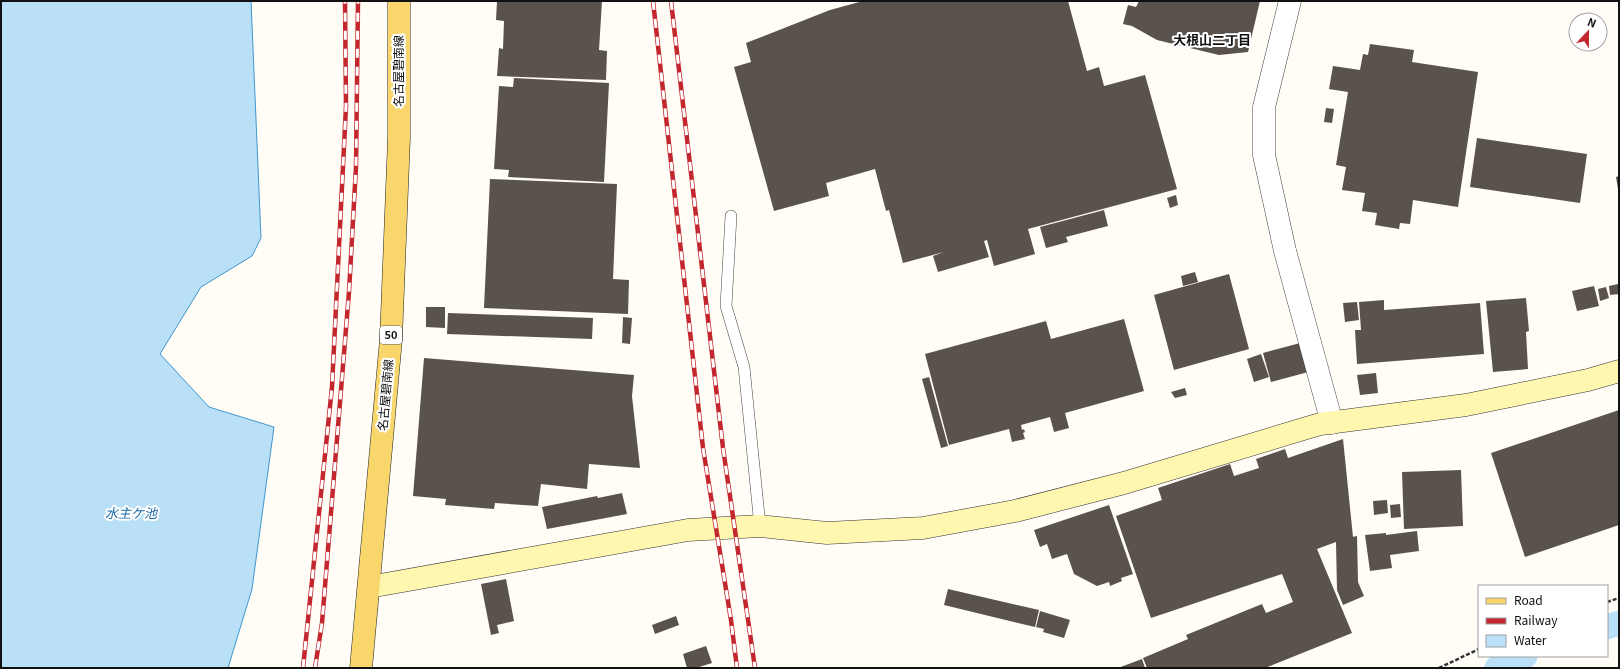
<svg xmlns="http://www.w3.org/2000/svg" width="1620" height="669" font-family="Georgia,'Noto Sans JP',serif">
<rect width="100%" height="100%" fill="#fffdf5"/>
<path fill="#b9e0f7" stroke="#3f96cf" d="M1,1H251L261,238L252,256L201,287L160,354L209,407L274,427L252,589L228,668H1Z"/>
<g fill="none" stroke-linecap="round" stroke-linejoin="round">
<g stroke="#b9e0f7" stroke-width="25">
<path d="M1607,627L1619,623"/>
<path d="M1497,668L1525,656"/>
</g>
</g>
<g fill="#5a524d">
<path d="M497,1H602L599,50L607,51L606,80L497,76L499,48L503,49L504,21L496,20Z"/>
<path d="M863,1H1068L1087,71L1099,67L1104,86L1145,75L1177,189L1028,229L1035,254L994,266L987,240L984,241L989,257L938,272L933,256L944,252L903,263L889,210L886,211L875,169L826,183L829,196L774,211L734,67L751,62L746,43L830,10Z"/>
<path d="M1139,1H1260L1248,52L1219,55L1157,40L1132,26L1123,24L1128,5L1136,7Z"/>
<path d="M1370,44L1414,50L1412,62L1478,72L1458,207L1413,200L1410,224L1400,223L1399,229L1375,225L1377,213L1362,211L1365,193L1342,190L1346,167L1336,165L1348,92L1329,89L1333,66L1360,70L1363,54L1368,55Z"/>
<path d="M514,78L609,83L604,182L508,177L509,170L494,169L499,86L513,87Z"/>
<path d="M1326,108L1334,109L1332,123L1324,122Z"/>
<path d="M1477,138L1587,154L1580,203L1470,187Z"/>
<path d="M1619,176V189H1618L1616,177Z"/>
<path d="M490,179L617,184L613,279L629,280L628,314L484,308Z"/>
<path d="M1176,195L1178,205L1170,208L1167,198Z"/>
<path d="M1104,210L1108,226L1066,237L1068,242L1046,248L1040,227Z"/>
<path d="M1195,272L1198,282L1183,286L1181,276Z"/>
<path d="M1229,274L1249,349L1174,370L1154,295Z"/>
<path d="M1618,284L1619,294L1610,295L1609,286Z"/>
<path d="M1594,286L1599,306L1577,311L1572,291Z"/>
<path d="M1606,287L1609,298L1600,301L1598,289Z"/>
<path d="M1526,298L1529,331L1526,332L1528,369L1493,372L1486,301Z"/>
<path d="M1384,300V310L1480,303L1484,354L1357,364L1355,330H1361L1359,302Z"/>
<path d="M1357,302L1359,320L1345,322L1343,303Z"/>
<path d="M426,307H445V328L426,327Z"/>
<path d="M448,313L593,318L592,339L447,334Z"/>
<path d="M623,317L632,318L630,344L622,343Z"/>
<path d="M1124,319L1144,391L1065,413L1069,428L1054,432L1050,417L1021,425L1022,430L1024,429L1025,432L1023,433L1025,439L1012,442L1009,429L949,445L925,354L1046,321L1051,339Z"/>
<path d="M1304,342L1312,371L1271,382L1263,353Z"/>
<path d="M1261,354L1269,377L1254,382L1247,359Z"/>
<path d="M424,358L634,375L632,396L640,468L589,464L587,489L541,484L538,506L495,503L494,509L445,505L446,499L413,496Z"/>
<path d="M1376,373L1378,393L1360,395L1357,375Z"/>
<path d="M929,377L948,446L941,448L922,379Z"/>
<path d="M1185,388L1187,395L1175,398L1171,392Z"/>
<path d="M1619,410V525L1525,557L1491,453Z"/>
<path d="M1343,439L1353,537L1347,538L1357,536L1358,582L1364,596L1343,605L1337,590L1336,542L1317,549L1352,633L1265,668H1147L1143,658L1188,639L1186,635L1262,604L1266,613L1293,602L1282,574L1151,618L1116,516L1162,500L1158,488L1230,464L1234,476L1259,468L1256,459L1285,449L1288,458Z"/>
<path d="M1461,470L1463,526L1404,529L1402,472Z"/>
<path d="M622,493L627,514L547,529L542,507L597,496L598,498Z"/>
<path d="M1387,500L1388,513L1374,515L1373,501Z"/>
<path d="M1400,504L1401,517L1391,518L1390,505Z"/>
<path d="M1109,505L1133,574L1121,578L1122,581L1110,586L1109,582L1097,586L1074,574L1067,554L1052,559L1047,544L1040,547L1034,530Z"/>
<path d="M1417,531L1419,551L1390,555L1392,568L1370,571L1365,535L1386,533V535Z"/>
<path d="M506,579L514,621L497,625L499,633L491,635L481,584Z"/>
<path d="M948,589L1039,610L1035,627L944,605Z"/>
<path d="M1040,611L1070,620L1064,638L1043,632L1044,629L1036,627Z"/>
<path d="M676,616L679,625L655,634L652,625Z"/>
<path d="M706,646L712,663L696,668H687L683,654Z"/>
<path d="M1142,659L1145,668H1118Z"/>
</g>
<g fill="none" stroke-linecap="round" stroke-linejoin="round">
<defs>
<path id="lane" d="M731,216L726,306L744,367L760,526"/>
<path id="street" d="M1290,1L1264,107V155L1285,251L1332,423"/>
<path id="secondary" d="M369,587L688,530L760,526L827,533L923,528L1015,511L1124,483L1320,424L1466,405L1588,380L1619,371"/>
<path id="primary" d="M361,668L391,339L399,138V1"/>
</defs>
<use href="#lane" stroke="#444" stroke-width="12"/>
<use href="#street" stroke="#444" stroke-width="23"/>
<use href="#secondary" stroke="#333" stroke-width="23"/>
<use href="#primary" stroke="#222" stroke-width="23"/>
<g stroke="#333" stroke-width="2.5" stroke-dasharray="4 2" stroke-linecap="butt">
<path d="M1607,602L1619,598"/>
<path d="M1439,668L1479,649"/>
</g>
<use href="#lane" stroke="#fff" stroke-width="11"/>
<use href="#street" stroke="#fff" stroke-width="22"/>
<use href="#secondary" stroke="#fff6b0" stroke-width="22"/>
<use href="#primary" stroke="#f9d66b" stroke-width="22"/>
<defs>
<g id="rail">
<path d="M653,1L703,448L731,620L737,668"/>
<path d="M671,1L723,448L755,668"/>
<path d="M303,668L332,387L346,106L345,1"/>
<path d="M315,668L322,623L349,292L356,167L358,1"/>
</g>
</defs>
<use href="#rail" stroke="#c4262e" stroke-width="4.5"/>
<use href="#rail" stroke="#fff" stroke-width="3" stroke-dasharray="9" stroke-linecap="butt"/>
</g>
<g text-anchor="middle" stroke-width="4" stroke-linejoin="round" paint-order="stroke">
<rect fill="#fff" stroke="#585858" stroke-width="1" x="380" y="326" width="22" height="18" rx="3"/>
<g font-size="11" font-weight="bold" fill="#111">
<text x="391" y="339">50</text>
</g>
<g font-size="12" fill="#111" stroke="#fff">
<text transform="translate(399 71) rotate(-90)" y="4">名古屋碧南線</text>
<text transform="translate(386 395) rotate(-85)" y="4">名古屋碧南線</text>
</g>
<g font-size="13" font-weight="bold" fill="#111" stroke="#fff">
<text x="1212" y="45">大根山二丁目</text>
</g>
<g font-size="13" font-style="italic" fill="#1768a6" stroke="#fff">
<text x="131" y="518">水主ケ池</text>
</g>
</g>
<rect width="1620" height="669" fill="none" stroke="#111111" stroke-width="4"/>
<rect x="1478" y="585" width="130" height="72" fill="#ffffff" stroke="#a0a0a0"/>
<rect x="1486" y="598" width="20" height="6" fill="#f9d66b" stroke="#a0a0a0"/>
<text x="1514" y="605" font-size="12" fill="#111111">Road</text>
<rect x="1486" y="618" width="20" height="6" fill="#c4262e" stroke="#a0a0a0"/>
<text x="1514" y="625" font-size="12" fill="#111111">Railway</text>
<rect x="1486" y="635" width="20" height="12" fill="#b9e0f7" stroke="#a0a0a0"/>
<text x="1514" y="645" font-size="12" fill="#111111">Water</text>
<g transform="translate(1588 32) rotate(22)"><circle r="19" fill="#ffffff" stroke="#a0a0a0"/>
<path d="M0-3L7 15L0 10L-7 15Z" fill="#c4262e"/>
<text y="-6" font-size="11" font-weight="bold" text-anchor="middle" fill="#111111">N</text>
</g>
</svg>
